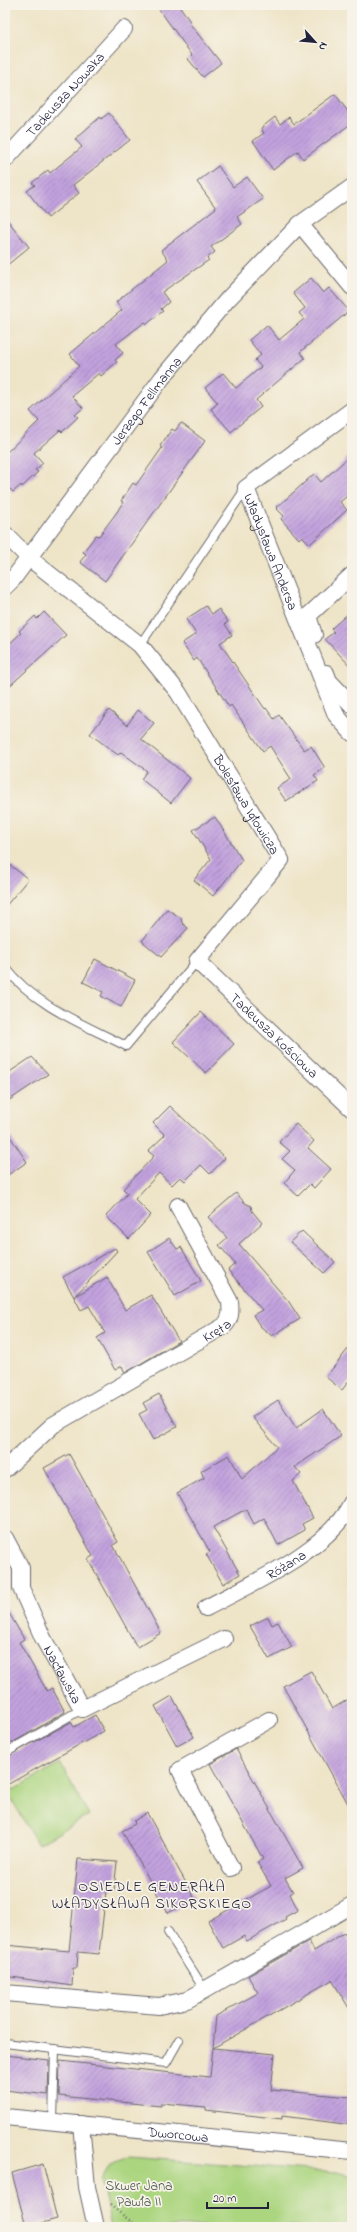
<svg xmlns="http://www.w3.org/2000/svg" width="357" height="2232" font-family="'Indie Flower',sans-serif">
<defs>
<pattern id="building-hatch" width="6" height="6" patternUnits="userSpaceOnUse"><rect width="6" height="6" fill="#c2a2de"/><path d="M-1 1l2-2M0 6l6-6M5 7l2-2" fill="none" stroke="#9d84b5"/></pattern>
</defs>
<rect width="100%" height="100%" fill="#f7f3e8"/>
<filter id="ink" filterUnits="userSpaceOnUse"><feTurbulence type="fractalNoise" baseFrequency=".025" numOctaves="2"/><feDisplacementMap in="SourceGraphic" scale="8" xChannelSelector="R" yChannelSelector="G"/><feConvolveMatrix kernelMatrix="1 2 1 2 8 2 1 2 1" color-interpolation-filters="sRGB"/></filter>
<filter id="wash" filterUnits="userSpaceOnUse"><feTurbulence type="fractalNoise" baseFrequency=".012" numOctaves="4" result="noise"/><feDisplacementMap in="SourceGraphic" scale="16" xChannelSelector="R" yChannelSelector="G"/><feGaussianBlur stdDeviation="0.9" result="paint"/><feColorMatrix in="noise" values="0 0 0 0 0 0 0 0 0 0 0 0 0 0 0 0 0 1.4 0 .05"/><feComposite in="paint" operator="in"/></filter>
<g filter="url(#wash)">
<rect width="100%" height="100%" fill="#eee4c7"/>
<g fill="#acd580" stroke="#677c5e">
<path d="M60,1763L89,1815L38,1845L8,1793Z"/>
<path d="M128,2157L337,2172L352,2176V2227H111L101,2179L110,2164Z"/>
</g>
<g id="blocks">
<g fill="url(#building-hatch)">
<path d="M156,5H179L191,23L190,24L221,63L203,77L188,59L192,55Z"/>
<path d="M335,94L352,117V123L303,159L298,151L273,170L253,141L264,133L261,128L275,117L280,124L289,117L294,124Z"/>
<path d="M109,113L130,140L73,185L79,193L48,218L27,191L35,185L32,183L48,170L50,173L82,147L75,139L100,117L101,119Z"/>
<path d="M218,166L233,187L247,177L263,199L237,217L242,224L211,247L215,252L207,258L209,260L162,292L169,302L161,309L163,311L147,324L145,322L116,344L123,353L115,360L117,362L101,376L99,373L72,396L83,408L75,415L78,417L62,432L60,430L34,453L43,463L35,470L38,472L22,487L21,485L13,492L5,484V454L39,421L30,411L79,366L70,354L122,310L116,302L168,260L161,250L216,208L197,182Z"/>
<path d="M5,217L29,247L5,267Z"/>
<path d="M311,278L323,293L329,288L349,311L300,352L305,358L256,400L261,407L231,432L211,409L218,403L205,388L223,373L236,388L261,367L255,360L261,355L249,340L267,325L279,340L304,319L299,313L305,308L293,293Z"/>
<path d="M181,423L205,441L105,581L80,562L86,554L83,552L96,535L99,536L117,512L123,502L121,501L133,483L136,485L162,448L160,446L172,429L175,431Z"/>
<path d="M352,454V492L340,502L347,510L310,544L302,536L299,539L281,519L284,516L276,508L314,474L321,482Z"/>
<path d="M206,606L212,614L219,609L228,622L225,624L232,635L220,643L265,709L266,708L274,719L279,715L304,750L311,746L325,768L314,775L318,781L286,801L277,788L291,779L270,746L263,751L231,705L229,707L197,658L194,661L182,643L196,634L186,619Z"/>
<path d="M352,610V668L325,639L334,632L331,629Z"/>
<path d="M44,612L66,635L5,690V648L21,633L19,631L35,616L37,619Z"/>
<path d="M109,710L127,725L138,710L154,723L141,739L190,778L171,803L141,779L147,771L121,752L118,755L90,734Z"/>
<path d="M215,817L242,860L213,896L194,880L211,859L193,830Z"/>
<path d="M5,861L28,879L5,907Z"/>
<path d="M167,909L181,918L182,923L188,928L161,957L142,941Z"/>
<path d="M95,959L135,980L121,1007L101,996L103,992L83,982Z"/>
<path d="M201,1012L234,1044L206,1073L173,1042Z"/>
<path d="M32,1057L48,1074L5,1103V1075Z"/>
<path d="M170,1106L225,1158L210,1174L201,1165L185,1181L180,1177L172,1185L159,1173L135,1199L151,1215L129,1239L106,1216L128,1193L123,1189L154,1156L148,1151L165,1135L153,1123Z"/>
<path d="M296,1124L314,1141L308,1148L331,1169L314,1188L310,1184L298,1196L284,1183L295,1170L282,1159L290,1151L279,1142Z"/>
<path d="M5,1129L27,1162L5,1177Z"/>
<path d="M236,1193L245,1203L251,1206L252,1211L262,1223L239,1244L289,1302L300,1319L272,1336L260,1326L253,1315L262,1310L228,1270L235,1264L219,1245L227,1238L208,1217Z"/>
<path d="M302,1231L335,1262L324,1273L290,1242Z"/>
<path d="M169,1238L177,1249L181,1247L201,1281L175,1296L148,1252Z"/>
<path d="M115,1248L117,1251L74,1297L63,1277Z"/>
<path d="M107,1277L125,1310L151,1295L179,1341L125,1373L122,1366L115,1370L97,1338L105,1333L89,1306L81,1310L74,1297Z"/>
<path d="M352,1344V1377L342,1390L326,1377Z"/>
<path d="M159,1394L177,1427L153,1440L139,1414L147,1410L143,1403Z"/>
<path d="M278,1400L296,1428L323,1409L341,1436L295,1467L301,1474L293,1481L313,1518L302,1524L305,1530L278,1545L264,1518L254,1524L246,1509L213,1527L240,1574L223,1584L206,1554L210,1552L177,1493L204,1478L201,1471L229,1455L242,1479L277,1447L252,1417Z"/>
<path d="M69,1454L118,1542L113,1545L161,1633L137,1647L88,1559L93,1556L44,1468Z"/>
<path d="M5,1606L24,1639L19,1642L47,1691L52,1688L65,1712L5,1747Z"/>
<path d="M268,1617L272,1625L278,1622L292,1647L269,1659L250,1626Z"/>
<path d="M311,1671L332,1709L352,1697V1811L283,1686Z"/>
<path d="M172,1696L194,1737L177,1746L155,1706Z"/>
<path d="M95,1715L104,1731L5,1786V1758L71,1722L74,1727Z"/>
<path d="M236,1749L303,1868L285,1878L293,1892L290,1894L298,1910L285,1917L286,1919L247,1941L244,1936L223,1948L208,1921L271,1886L257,1862L263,1859L210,1764Z"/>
<path d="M147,1813L195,1899L168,1913L122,1831L135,1824L134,1821Z"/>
<path d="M78,1859L117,1862L114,1890L106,1891L99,1954L78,1952L77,1968H73L72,1986L5,1976V1945L69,1951Z"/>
<path d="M344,1933L352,1946V2013L332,1980L213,2048L216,2016L258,1993L248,1976L309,1941L314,1951Z"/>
<path d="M213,2048L275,2054L271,2090L352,2097V2125L282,2116V2119L206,2110V2107L161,2103V2106L59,2096L60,2061L210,2077Z"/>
<path d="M5,2055L49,2060L48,2095L5,2090Z"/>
<path d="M43,2164L57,2219L26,2227L12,2173Z"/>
</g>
</g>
</g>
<g filter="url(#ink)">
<use href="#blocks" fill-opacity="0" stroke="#69666c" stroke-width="1"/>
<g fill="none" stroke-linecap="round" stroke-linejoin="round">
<defs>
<g id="service">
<path d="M140,645L246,488"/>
<path d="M5,967C35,1006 83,1024 126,1046L197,961"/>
<path d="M5,1753L82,1709"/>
<path d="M168,1932L204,1989"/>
<path d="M5,2043L166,2063L179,2040"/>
<path d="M53,2121L55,2049"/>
</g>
<g id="minor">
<path id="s1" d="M5,160L124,29"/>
<path d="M300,224L352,287"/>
<path id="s2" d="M352,410L246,488L336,715L352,733"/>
<path id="s3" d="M5,534L29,558L140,645L178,692L281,860L197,961L352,1109"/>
<path id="s4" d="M5,587L13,579L162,378L227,300L300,224L352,187"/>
<path d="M314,635L308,616L352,575"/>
<path d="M326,673L329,681L352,705"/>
<path id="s5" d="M5,1469L53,1425L224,1326C231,1319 231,1312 230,1302L178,1206"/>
<path id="s6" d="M5,1538L21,1568V1588L43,1638L82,1709L224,1639"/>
<path id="s7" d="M206,1608C252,1583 328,1551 352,1502"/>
<path d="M231,1868L180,1770L269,1720"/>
<path d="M5,1993L159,2006L187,2000L352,1905"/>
<path id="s8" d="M5,2117L352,2151"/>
<path d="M81,2124L87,2187L96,2227"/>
</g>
</defs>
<use href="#service" stroke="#69666c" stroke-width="10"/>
<use href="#minor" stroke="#69666c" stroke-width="18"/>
<path stroke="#69666c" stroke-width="2.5" stroke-dasharray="1 3" stroke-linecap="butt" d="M110,2205L138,2227"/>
<use href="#service" stroke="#fff" stroke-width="8"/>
<use href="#minor" stroke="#fff" stroke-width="16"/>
</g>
</g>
<g text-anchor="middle" stroke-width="3.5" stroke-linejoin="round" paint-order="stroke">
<g font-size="14" fill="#22223b" stroke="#f7f3e8">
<text dy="5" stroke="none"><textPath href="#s1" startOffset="89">Tadeusza Nowaka</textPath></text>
<text dy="5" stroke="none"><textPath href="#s4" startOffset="234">Jerzego Fellmanna</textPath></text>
<text dy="5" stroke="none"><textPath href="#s2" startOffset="200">Władysława Andersa</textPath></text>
<text dy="5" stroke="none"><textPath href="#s3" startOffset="367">Bolesława Igłowicza</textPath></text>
<text dy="5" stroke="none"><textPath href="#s3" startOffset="671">Tadeusza Kościowa</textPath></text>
<text dy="5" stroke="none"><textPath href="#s5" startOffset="254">Kręta</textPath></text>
<text dy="5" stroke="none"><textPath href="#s7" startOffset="91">Różana</textPath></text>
<text dy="5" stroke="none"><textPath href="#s6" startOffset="150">Nacławska</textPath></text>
<text dy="5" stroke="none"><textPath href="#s8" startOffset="174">Dworcowa</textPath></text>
</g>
<g font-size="14" fill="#4b5850" stroke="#f7f3e8">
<text x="139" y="2190">Skwer Jana<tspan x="139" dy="16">Pawła II</tspan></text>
</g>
<g font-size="15" letter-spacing="1" fill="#22223b" stroke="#f7f3e8">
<text x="152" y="1891">OSIEDLE GENERAŁA<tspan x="152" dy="17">WŁADYSŁAWA SIKORSKIEGO</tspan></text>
</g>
</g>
<rect width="357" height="2232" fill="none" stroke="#f7f3e8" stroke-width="20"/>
<g transform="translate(315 42) rotate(117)" stroke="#f7f3e8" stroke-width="3" paint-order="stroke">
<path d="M0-3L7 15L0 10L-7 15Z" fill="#22223b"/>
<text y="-6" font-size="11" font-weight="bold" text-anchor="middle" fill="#22223b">N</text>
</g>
<path d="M207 2202v6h61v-6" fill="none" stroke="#22223b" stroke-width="2"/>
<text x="213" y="2202" font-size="12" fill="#22223b" stroke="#f7f3e8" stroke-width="3" paint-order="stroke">20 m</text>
</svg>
